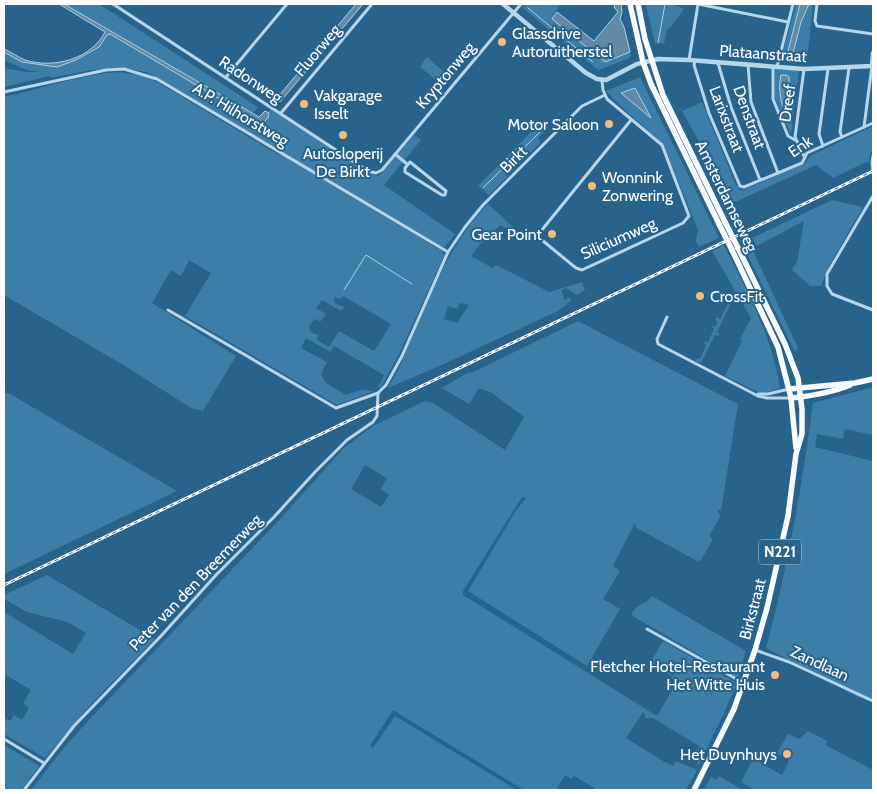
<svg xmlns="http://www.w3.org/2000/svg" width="877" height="794" font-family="Cabin,sans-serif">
<rect width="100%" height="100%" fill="#27638b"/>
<g fill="#3c7ea8" fill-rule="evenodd">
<path d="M64,4H99L258,107L253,113Z"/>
<path d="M526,4H560L552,19L605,62L630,52L631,56L628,59L598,70L523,8Z"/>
<path d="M646,4H673L684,9L670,28L667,29L664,44L656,42L655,45Z"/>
<path d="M796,4H800L787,55L792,56L801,22L809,4H813L807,63L780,62Z"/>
<path d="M110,34L262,124L269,113L268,112L271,109L371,174L378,176L382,173L414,135L421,140L384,185L455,234L445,247H443L146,72C111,64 85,71 51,78L50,76L4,87V68L26,72H39L27,70L6,61L4,60V52L22,62L57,67L76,60L86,55L107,35Z"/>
<path d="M427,57L451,78L444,87L420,67Z"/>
<path d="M775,69L799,70L791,135L774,96ZM781,75L792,95L791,117L780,98Z"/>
<path d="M119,72L144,76L159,83L279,155H283L442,251L444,256L400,352L381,387H378L384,375L334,346L330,352L306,338L301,348L327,362L321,374L326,383L346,395L361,390L374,391L337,405L185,316L211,273L189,260L181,276L171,270L152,303L236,356L203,411L191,408L125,366L4,295V97C42,89 80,74 119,72ZM343,296L391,324L374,351L339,331L329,347L317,340L319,335L312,333L309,328C310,323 313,320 318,319L320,322L326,314L316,308L322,300L341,311L345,307L335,304L334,297L340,299Z"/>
<path d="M640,77L719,238L699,247L696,241L698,230L663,144L625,110L606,91ZM635,88L650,117L622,93Z"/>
<path d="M702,102L735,183L741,191L804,164L810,156L873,126V149L870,154L869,162H866L833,178L816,165L733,203L682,111Z"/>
<path d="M540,123L547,128L538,138L540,143L489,195L478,186Z"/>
<path d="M832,200L863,207L830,264L821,286H810L792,270L797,262L804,221L757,246L752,238Z"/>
<path d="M488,204L520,233L513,234L501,225L486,237L471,256L493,268L496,265L549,292L582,282L585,290L577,295L566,288L562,290L564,300L569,298L572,300L558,311L444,364L388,388L398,370C423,314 444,249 488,204ZM460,303L469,305L457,323L444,319L448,306L457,309Z"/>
<path d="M743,238L748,240L798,348L795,352L740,240Z"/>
<path d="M724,245C747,291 772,336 780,388L762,394L725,376L742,341L740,339L751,318L712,251Z"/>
<path d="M729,294H733L734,297L717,332L720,334L718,336L715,335L701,363L696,361L697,358L700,359L706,345L704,343L705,341L708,342L714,329L712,327V326L715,327L718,322L715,320L717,317L720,319L730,299L727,298Z"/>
<path d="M578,321L738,404L721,511L717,509L720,517L709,536L713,539L701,560L697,561L635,527L636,525L635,523L613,566L620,571L603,599L620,609L587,666L468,591L515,512L526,498L522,497L463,591V595L657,716L677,682L671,678L678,666L675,664L677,666L671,676L650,663L663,641L737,683L724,713L699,765L691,754L698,752L699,746L653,718H645L644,711L626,738L663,761L673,766L676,761L697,770L686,790H598L574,776L571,779L565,775L556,790H524L393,710L371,744L370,746L373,748L395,716L517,790H31L62,750L87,722L281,518L344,448L373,426L425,401L433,403L505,450L524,417L492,393L479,388L469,404L442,388L469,372L471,373ZM365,465L387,478L381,489L389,495L381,507L351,489Z"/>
<path d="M873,387V435L845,429L843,439L817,434L815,447L873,461V703L856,696L766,648C788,567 802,486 813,403Z"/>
<path d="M4,392L10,394L177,491L4,574Z"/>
<path d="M47,575L155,639L92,703L45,758L4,734V718L10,721L14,715L22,720L29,708L23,703L31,690L4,674V612L73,654L86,633L67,622L27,612L4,599V595Z"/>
<path d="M652,596L746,651L738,678L631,615C638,602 646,605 652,596Z"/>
<path d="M808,731L827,741L826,745L873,770V790H755L741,782L753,759L782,775L789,761L777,753L788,734L799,739Z"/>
<path d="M4,745L38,765L39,767L21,790H4Z"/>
<path d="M719,776L743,790H704L711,777L716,780Z"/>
</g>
<g fill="#638aa4" stroke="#aad2ea">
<path d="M59,4H64L259,117L265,111L269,113L268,118L262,124L110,34L107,35L99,47L92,51L76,60L57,67L22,62L4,52V49C11,52 18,57 25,60C54,69 91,59 105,32Z"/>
<path d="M356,4H363L280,102L277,100V98Z"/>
<path d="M615,4H621L622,12L620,19L624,27L630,52L605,62L552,19L557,12L594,41L618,12L614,7Z"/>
<path d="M800,4H809L801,22L792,57L787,55Z"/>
<path d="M781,75H786L789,77V90L792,95V99L790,118C780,108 778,88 781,75Z"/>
<path d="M635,88L651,118L621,93Z"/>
</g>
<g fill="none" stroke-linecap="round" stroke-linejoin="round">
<g stroke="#aad2ea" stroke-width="1">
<path d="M528,8L593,62"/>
<path d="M658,43L665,4"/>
<path d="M483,188L542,130"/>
<path d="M344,290L366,255L412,284"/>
</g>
<g stroke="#b6d6ea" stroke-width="3">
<path d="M113,4L368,171L376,173L382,170L521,4"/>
<path d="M698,4L788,22"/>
<path d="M817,4L815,21L817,26L873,34"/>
<path d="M689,60L698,4"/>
<path d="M695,61L694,65L709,113L740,186L744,187L802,163L807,153L873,123"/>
<path d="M718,63L731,107L760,180"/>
<path d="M748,65L751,102L778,173"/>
<path d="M773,67V99L788,136L795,140"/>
<path d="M777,67L793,4"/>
<path d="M226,77L287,4"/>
<path d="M602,81L603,90L607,99L662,145L689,216L683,223L582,270L576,268L537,236L631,120"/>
<path d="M4,92L106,70L124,69L157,79L448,252"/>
<path d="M281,113L372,4"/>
<path d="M864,127L872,66"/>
<path d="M842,137L840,132L849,68"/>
<path d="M823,146L819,134L828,69"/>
<path d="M395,154L407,164"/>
<path d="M804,156L795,137L804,69"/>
<path d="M873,156L872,162L873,173"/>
<path d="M410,162L446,191L445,195H442L405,172V168Z"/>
<path d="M873,196L827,274V286L832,294L873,310"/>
<path d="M526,231L537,236"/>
<path d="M168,310L336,408L378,393"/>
<path d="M667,317L657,339L658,344L758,396L767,398H791"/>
<path d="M758,394H768L789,389"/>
<path d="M647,629L740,681L750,685"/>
<path d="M755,650L789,662L873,701"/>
<path d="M4,739L44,763"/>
<path d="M24,790L74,726L161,636L216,575L274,517L315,472L347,440L373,422L377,416L378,393L386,385L402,356L448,252L465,227L483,205L582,106L605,95"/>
</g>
<path stroke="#b6d6ea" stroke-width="4.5" d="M503,4L586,73L597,79L606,80L637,64L658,59L689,60L804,69L872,66L873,53"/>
<g stroke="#f9fcfe" stroke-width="5.5">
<path d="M630,4L643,62L651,84L719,224"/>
<path d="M638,4L645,39L663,95L725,222"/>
<path d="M732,250L778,347L791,398L796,448"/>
<path d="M789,389L855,383L873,379"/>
<path d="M791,398C811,396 831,393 850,385"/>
<path d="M694,790L734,709L755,650L767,608L788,516L796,454L802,434V409L798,378L785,344L738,248"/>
</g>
<defs>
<path id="rail" d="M4,585L873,171"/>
</defs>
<use href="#rail" stroke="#fff" stroke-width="3"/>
<use href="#rail" stroke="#27638b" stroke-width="1" stroke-dasharray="4" stroke-linecap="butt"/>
<g stroke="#f9fcfe" stroke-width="5.5">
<path d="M725,222L738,248"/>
<path d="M719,224L732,250"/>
</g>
</g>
<g fill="#f2bd7b" stroke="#27638b" stroke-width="2">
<circle cx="502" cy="42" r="5"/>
<circle cx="304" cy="104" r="5"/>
<circle cx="609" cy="124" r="5"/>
<circle cx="343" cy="135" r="5"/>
<circle cx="592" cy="186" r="5"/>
<circle cx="552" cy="234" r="5"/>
<circle cx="700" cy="296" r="5"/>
<circle cx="775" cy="675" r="5"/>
<circle cx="787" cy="754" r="5"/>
</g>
<g text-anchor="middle" stroke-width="4" stroke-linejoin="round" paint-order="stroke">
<rect fill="#27638b" stroke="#bed0dc" stroke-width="1" x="759" y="539.5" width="42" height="25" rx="4"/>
<g font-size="15" font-weight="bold" fill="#fff">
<text x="780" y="557">N221</text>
</g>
<g font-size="16" fill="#fff" stroke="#27638b" text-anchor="start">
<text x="512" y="39">Glassdrive<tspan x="512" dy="18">Autoruitherstel</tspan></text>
<text x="314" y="101">Vakgarage<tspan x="314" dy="18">Isselt</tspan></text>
<text x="599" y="130" text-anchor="end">Motor Saloon</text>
<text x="343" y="159" text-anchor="middle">Autosloperij<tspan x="343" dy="18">De Birkt</tspan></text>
<text x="602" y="183">Wonnink<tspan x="602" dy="18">Zonwering</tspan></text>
<text x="542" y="240" text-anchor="end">Gear Point</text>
<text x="710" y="302">CrossFit</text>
<text x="765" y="672" text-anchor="end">Fletcher Hotel-Restaurant<tspan x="765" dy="18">Het Witte Huis</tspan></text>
<text x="777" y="760" text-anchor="end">Het Duynhuys</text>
</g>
<g font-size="16" fill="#fff" stroke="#27638b">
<text transform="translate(317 50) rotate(-50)" y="6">Fluorweg</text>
<text transform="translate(763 53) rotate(4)" y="6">Plataanstraat</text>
<text transform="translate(445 75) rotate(-50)" y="6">Kryptonweg</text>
<text transform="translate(251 79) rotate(33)" y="6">Radonweg</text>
<text transform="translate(787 103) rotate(-82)" y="6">Dreef</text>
<text transform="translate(241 114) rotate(31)" y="6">A.P. Hilhorstweg</text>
<text transform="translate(750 117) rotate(70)" y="6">Denstraat</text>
<text transform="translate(727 119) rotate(69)" y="6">Larixstraat</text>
<text transform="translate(800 146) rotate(-34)" y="6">Enk</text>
<text transform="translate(513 159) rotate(-45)" y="6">Birkt</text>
<text transform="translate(727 196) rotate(64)" y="6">Amsterdamseweg</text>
<text transform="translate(618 238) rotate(-24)" y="6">Siliciumweg</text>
<text transform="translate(195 582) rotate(-46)" y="6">Peter van den Breemerweg</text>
<text transform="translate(752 609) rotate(-75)" y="6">Birkstraat</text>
<text transform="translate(820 663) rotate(25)" y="6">Zandlaan</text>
</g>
</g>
<rect width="877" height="794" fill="none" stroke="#ffffff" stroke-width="10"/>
</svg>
